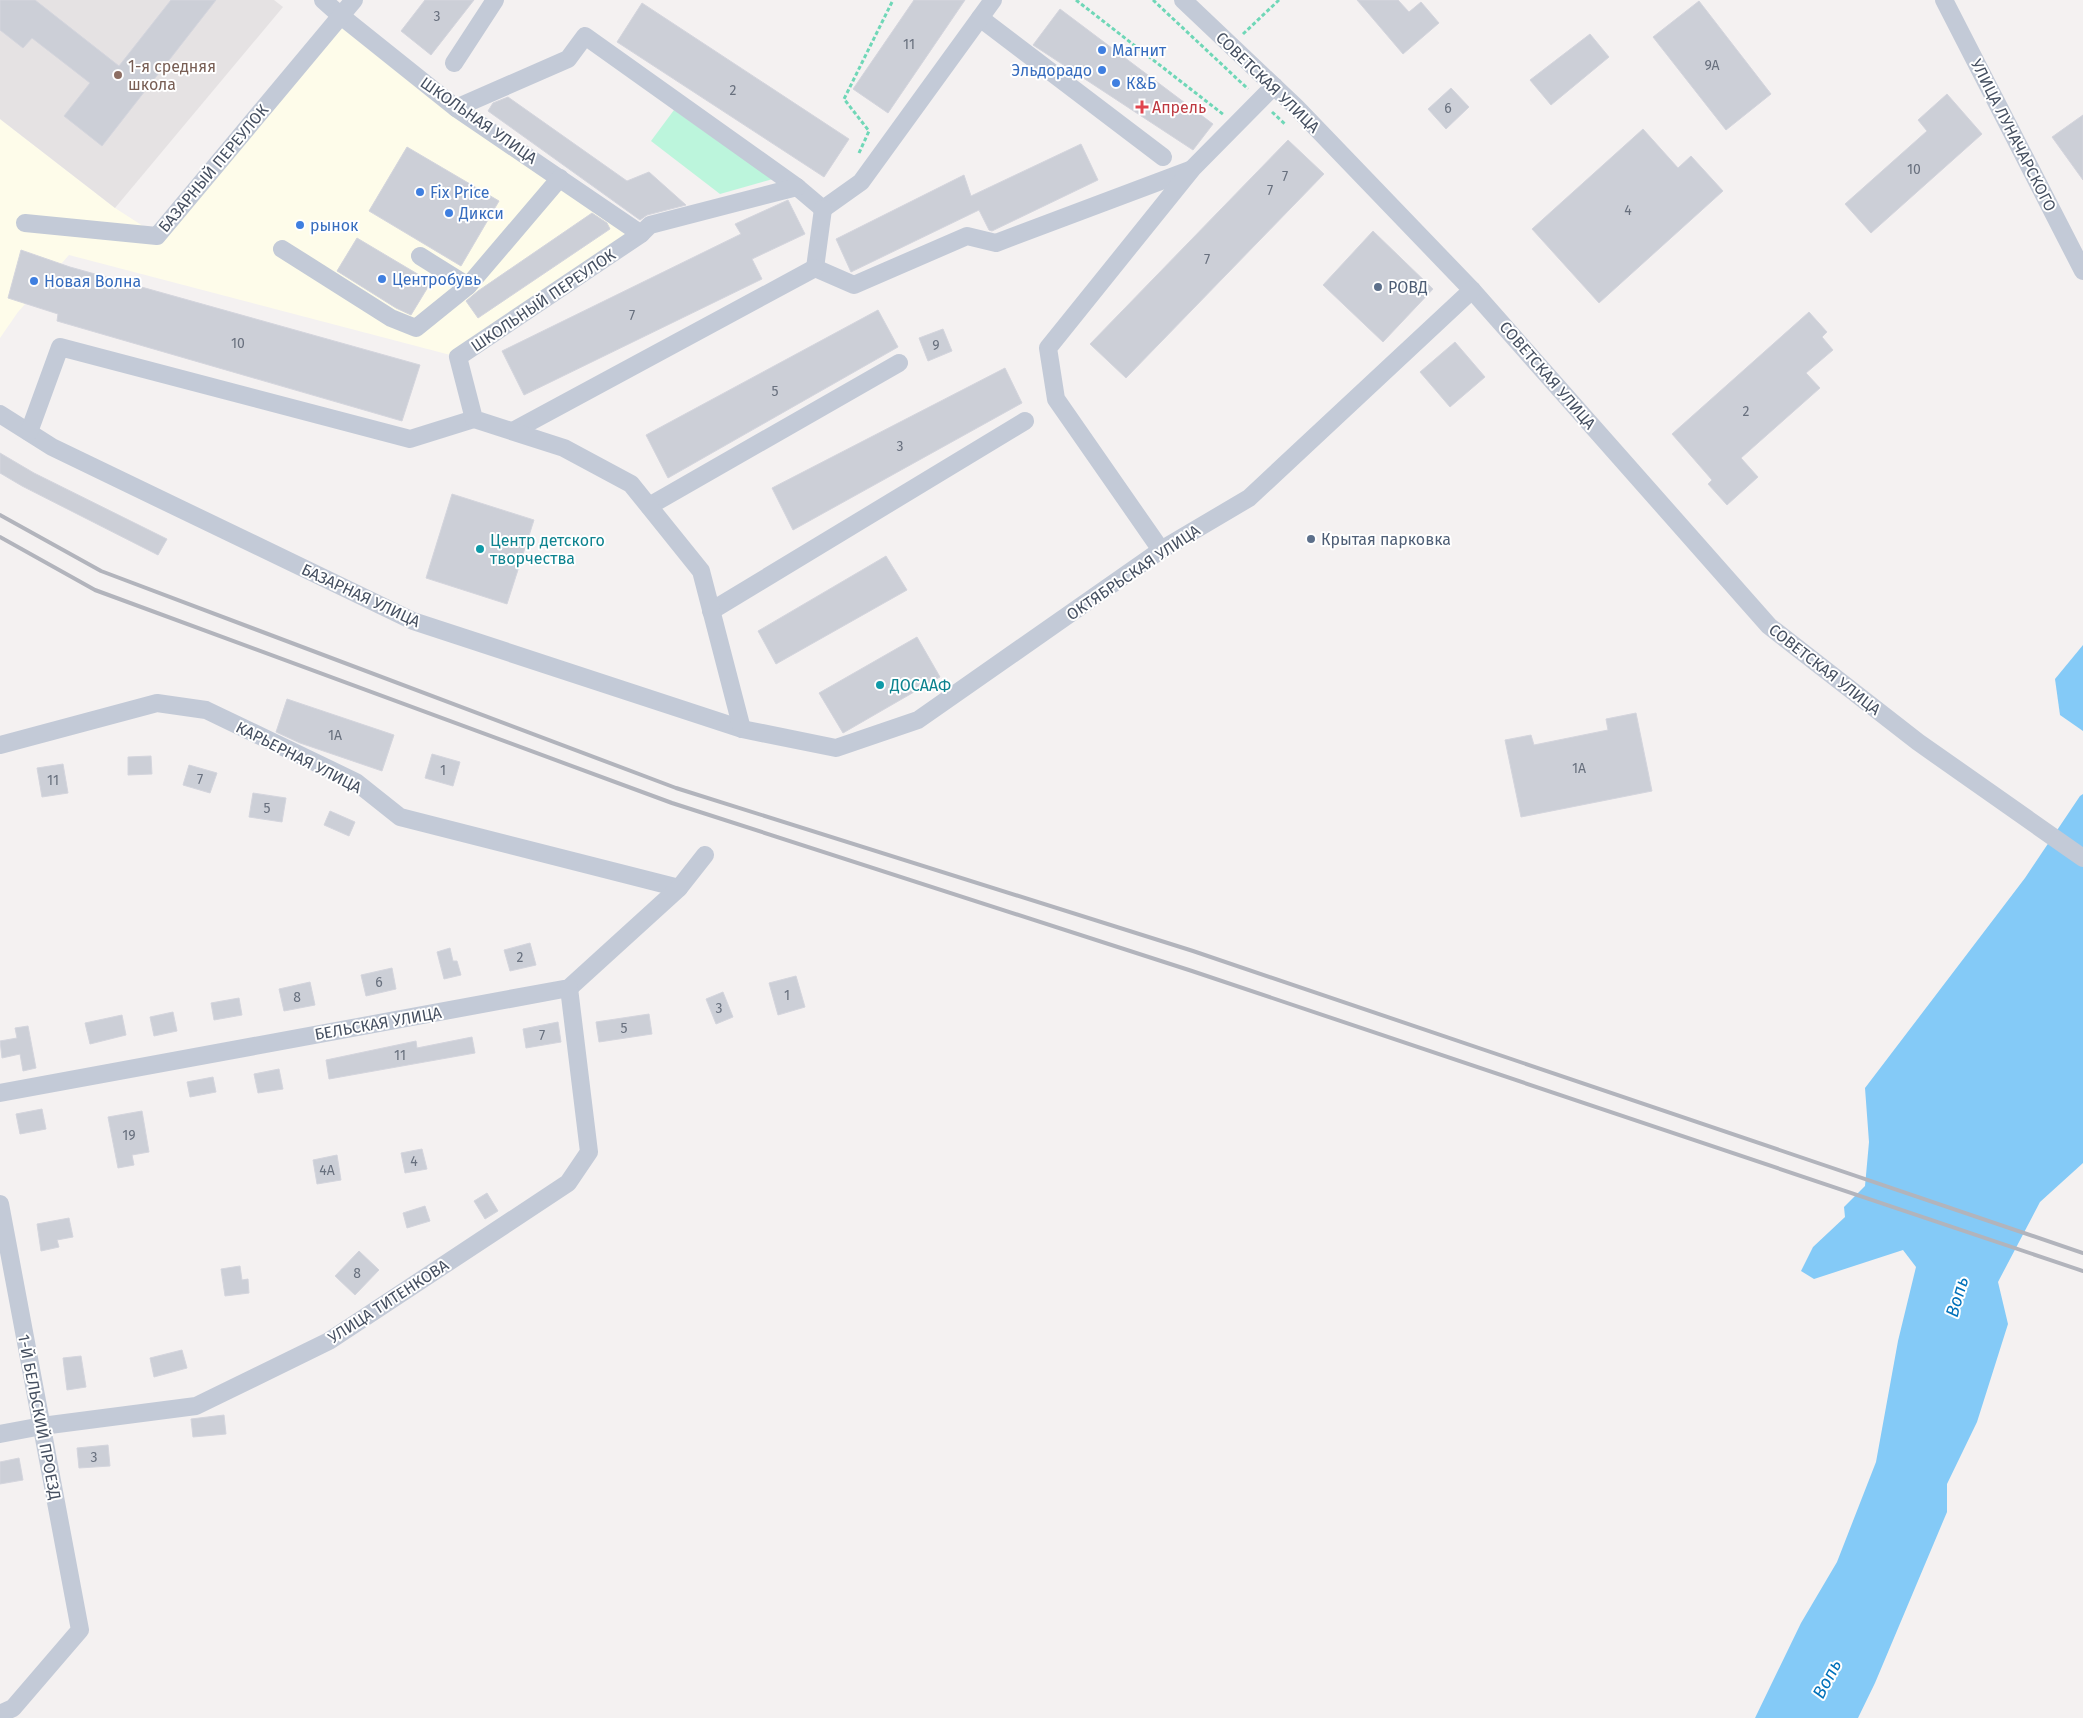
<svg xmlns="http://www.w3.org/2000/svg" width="2083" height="1718" font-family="'Fira Sans',sans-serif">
<rect width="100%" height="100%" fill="#f4f1f1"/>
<path fill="#fefcea" d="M341,16L431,87L475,108L515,146L641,234L458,357L69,255L18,312L0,338V119L115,208L157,235Z"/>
<path fill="#e5e2e3" d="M0,0H274L283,7L115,208L0,119Z"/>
<path fill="#bcf5dc" d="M674,110L773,179L720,194L651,141Z"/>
<g fill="#84caf7">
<path d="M2083,645V731L2060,715L2055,679Z"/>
<path d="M2083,794V1163L2040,1202L1998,1282L2008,1324L1977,1422L1947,1484V1512L1875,1683L1858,1718H1755L1801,1623L1837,1562L1876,1462L1898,1341L1916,1267L1903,1250L1814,1279L1801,1271L1813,1247L1845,1217L1844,1207L1865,1186L1869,1142L1865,1088L2025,878L2080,796Z"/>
</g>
<g fill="#cccfd7" stroke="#d4d5dd">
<path d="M0,0H35L119,66L171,0H216L102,146L64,116L90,83L32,38L23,48L0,30Z"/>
<path d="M425,0H474L431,55L401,31Z"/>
<path d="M914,0H965L888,113L853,89Z"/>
<path d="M1357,0H1398L1409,12L1421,2L1439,23L1403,54Z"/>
<path d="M1699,1L1771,94L1726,130L1653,37Z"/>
<path d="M642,3L849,139L824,177L617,42Z"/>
<path d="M1060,9L1213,124L1193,150L1033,45Z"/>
<path d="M1590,34L1609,57L1551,105L1530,80Z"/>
<path d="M1451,88L1469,107L1446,129L1428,109Z"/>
<path d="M1947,94L1982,134L1871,233L1845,204L1927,131L1918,120Z"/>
<path d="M508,97L627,181L649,172L686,205L647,215L640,220L488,111L493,103Z"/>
<path d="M2083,115V180L2052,137Z"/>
<path d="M1643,129L1678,168L1691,156L1723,191L1599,303L1532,229Z"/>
<path d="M1288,140L1324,174L1126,378L1090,344Z"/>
<path d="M1081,144L1098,180L992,231L989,230L979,210L851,272L836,239L964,175L971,196Z"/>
<path d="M407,147L499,201L461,266L369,211Z"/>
<path d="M788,200L805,234L752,259L762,279L524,395L502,351L741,234L735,224Z"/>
<path d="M592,213L607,223L610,229L478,318L466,301L478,291Z"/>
<path d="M1373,231L1433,289L1383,342L1323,285Z"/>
<path d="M357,238L431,282L411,315L396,308L337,271Z"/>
<path d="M21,250L70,267L420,365L402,421L57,321L58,314L8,298Z"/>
<path d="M878,310L898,347L668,478L646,435Z"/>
<path d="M1809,312L1827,332L1822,337L1833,350L1806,373L1820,388L1741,458L1758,477L1727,505L1708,484L1712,480L1672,434Z"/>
<path d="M943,329L952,351L928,361L919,338Z"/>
<path d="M1455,342L1485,377L1450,407L1420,372Z"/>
<path d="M1005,368L1022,403L793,530L772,488Z"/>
<path d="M0,453L34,473L167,539L158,555L22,486L0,473Z"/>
<path d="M452,494L534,520L507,604L426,578Z"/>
<path d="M886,556L907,590L776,664L758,631Z"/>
<path d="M917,637L940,677L843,733L819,693Z"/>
<path d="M287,699L394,735L382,771L300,743L276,732Z"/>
<path d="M1636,713L1652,791L1521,817L1505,740L1531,735L1534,745L1608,730L1606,719Z"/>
<path d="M432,754L460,762L453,786L425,778Z"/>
<path d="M151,756L152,774L128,775V757Z"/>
<path d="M63,764L68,793L42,797L37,768Z"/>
<path d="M189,765L217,773L210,793L183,785Z"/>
<path d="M253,793L286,798L282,822L249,817Z"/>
<path d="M330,811L355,822L349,836L324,825Z"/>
<path d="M530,943L536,965L510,971L504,950Z"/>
<path d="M450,948L453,961H457L461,975L444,979L437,952Z"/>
<path d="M392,968L396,989L366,996L361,975Z"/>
<path d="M796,976L805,1007L778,1015L769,983Z"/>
<path d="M310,982L315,1005L284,1011L279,989Z"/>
<path d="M723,992L733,1017L716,1024L706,999Z"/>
<path d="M239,998L242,1015L214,1020L211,1003Z"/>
<path d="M173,1012L177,1031L154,1036L150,1017Z"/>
<path d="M649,1014L652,1034L599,1042L596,1022Z"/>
<path d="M122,1015L126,1035L90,1044L85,1023Z"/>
<path d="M558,1022L561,1042L526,1048L523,1029Z"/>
<path d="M28,1026L36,1068L23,1071L20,1054L2,1058L0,1041L17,1038L15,1028Z"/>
<path d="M472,1037L475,1053L329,1079L326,1060L416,1041L417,1048Z"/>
<path d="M279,1069L283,1089L258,1093L254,1074Z"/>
<path d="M213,1077L216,1092L190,1097L187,1082Z"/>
<path d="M42,1109L46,1129L20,1134L16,1114Z"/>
<path d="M142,1111L149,1152L132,1155L134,1165L118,1168L108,1117Z"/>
<path d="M422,1149L427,1169L405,1173L401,1153Z"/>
<path d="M337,1155L341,1180L317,1184L313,1160Z"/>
<path d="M487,1193L498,1211L485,1219L474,1201Z"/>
<path d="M425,1206L430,1221L407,1228L403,1213Z"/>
<path d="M69,1218L73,1237L57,1240L59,1247L41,1251L37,1224Z"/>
<path d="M359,1251L379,1270L355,1295L335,1276Z"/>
<path d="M240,1266L242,1280L248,1279L249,1293L225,1296L221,1269Z"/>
<path d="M182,1350L187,1368L154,1377L150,1358Z"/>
<path d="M81,1356L86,1387L67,1390L63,1358Z"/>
<path d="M224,1415L226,1434L193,1437L191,1419Z"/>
<path d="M108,1445L110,1466L79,1468L77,1448Z"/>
<path d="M19,1458L23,1480L0,1484V1462Z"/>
</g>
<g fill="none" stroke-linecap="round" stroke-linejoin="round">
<g stroke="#6fd7b7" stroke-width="3" stroke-dasharray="4 2.5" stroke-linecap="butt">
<path d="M1076,0L1224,115"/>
<path d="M1153,0L1248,89"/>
<path d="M1243,34L1279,0"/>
<path d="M1272,112L1286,125"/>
<path d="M859,153L869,131L844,99L893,0"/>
</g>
<g stroke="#c3cad7" stroke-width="18">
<path d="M323,0L341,16L456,108L641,234"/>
<path d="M1183,0L1296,107L1472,290L1769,626L1918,742L2083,858"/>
<path d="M1944,0L2083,271"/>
<path d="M980,18L1163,157"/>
<path d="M454,63L495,0"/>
<path d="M456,108L568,59L585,36L797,187L823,209L861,182L993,0"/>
<path d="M823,209L815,268L854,285L967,236L996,243L1190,170"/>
<path d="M25,223L157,236L354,0"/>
<path d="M282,249L391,318L416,328L468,286"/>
<path d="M420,256L468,286L560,178"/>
<path d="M0,414L52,447L413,621L742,729L836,748L918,720L1161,550L1249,498L1472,290"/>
<path d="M513,431L815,268"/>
<path d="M29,432L60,347L410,439L474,419"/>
<path d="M649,506L899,363"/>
<path d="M1161,550L1056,399L1048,348L1192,169L1274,86"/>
<path d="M711,611L1025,421"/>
<path d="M742,729L701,571L631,484L564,448L474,419L458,357L641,234L650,225L797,187"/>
<path d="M0,745L157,703L206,710L356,782L400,817L679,888"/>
<path d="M0,1093L569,988L679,888L705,855"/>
<path d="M0,1204L80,1630L13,1708L0,1714"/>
<path d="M0,1434L42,1426L196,1406L329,1341L568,1183L589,1152L569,988"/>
</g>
<g stroke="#b2b4bc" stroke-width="4">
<path d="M0,515L101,571L676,788L1193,951L2083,1253"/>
<path d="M0,537L95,590L672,803L1192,971L2083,1271"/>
</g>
</g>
<g fill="#3f7fe0" stroke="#fff" stroke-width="2">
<circle cx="1102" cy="50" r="5"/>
<circle cx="1102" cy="70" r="5"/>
<circle cx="1116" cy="83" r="5"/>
<circle cx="420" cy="192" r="5"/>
<circle cx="449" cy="213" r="5"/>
<circle cx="300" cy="225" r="5"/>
<circle cx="382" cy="279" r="5"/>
<circle cx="34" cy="281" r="5"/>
</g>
<circle fill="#8d6e63" stroke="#fff" stroke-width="2" cx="118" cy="75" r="5"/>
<path fill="#e0444e" stroke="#fff" stroke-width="2" d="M1139.5 99.5h5v5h5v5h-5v5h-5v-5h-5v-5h5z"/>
<g fill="#5c6f8a" stroke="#fff" stroke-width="2">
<circle cx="1378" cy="287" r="5"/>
<circle cx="1311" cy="539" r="5"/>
</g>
<g fill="#0f9aa8" stroke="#fff" stroke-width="2">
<circle cx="480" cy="549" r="5"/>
<circle cx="880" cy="685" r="5"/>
</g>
<g text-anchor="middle" stroke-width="4" stroke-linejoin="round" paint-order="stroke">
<g font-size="14" fill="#68707e">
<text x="437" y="21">3</text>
<text x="909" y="49">11</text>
<text x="1712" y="70">9А</text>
<text x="733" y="95">2</text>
<text x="1448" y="113">6</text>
<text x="1914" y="174">10</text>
<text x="1285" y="181">7</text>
<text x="1270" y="195">7</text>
<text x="1628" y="215">4</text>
<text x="1207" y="264">7</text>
<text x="632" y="320">7</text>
<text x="238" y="348">10</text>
<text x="936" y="350">9</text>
<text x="775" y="396">5</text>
<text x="1746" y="416">2</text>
<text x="900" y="451">3</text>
<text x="335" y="740">1А</text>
<text x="1579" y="773">1А</text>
<text x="443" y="775">1</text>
<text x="200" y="784">7</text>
<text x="53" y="785">11</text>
<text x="267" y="813">5</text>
<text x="520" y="962">2</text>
<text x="379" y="987">6</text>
<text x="787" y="1000">1</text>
<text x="297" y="1002">8</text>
<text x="719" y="1013">3</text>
<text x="624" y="1033">5</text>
<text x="542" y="1040">7</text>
<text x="400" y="1060">11</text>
<text x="129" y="1140">19</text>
<text x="414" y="1166">4</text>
<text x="327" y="1175">4А</text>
<text x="357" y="1278">8</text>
<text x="94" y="1462">3</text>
</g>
<g font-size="16" fill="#366cbe" stroke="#fff" text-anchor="start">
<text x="1112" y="56">Магнит</text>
<text x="1092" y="76" text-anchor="end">Эльдорадо</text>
<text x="1126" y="89">К&amp;Б</text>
<text x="430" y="198">Fix Price</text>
<text x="459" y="219">Дикси</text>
<text x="310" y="231">рынок</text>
<text x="392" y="285">Центробувь</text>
<text x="44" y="287">Новая Волна</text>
</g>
<g font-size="16" fill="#785e54" stroke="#fff" text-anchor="start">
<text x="128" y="72">1-я средняя<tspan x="128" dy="18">школа</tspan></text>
</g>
<g font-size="16" fill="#465061" stroke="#fff">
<text transform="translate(1268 82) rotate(44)" y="6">СОВЕТСКАЯ УЛИЦА</text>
<text transform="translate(479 120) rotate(35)" y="6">ШКОЛЬНАЯ УЛИЦА</text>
<text transform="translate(2014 135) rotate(63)" y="6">УЛИЦА ЛУНАЧАРСКОГО</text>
<text transform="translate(213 168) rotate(-50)" y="6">БАЗАРНЫЙ ПЕРЕУЛОК</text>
<text transform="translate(543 300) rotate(-34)" y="6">ШКОЛЬНЫЙ ПЕРЕУЛОК</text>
<text transform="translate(1548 375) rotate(49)" y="6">СОВЕТСКАЯ УЛИЦА</text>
<text transform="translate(1133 572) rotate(-34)" y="6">ОКТЯБРЬСКАЯ УЛИЦА</text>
<text transform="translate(361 595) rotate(25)" y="6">БАЗАРНАЯ УЛИЦА</text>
<text transform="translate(1825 669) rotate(38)" y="6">СОВЕТСКАЯ УЛИЦА</text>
<text transform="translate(299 757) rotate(27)" y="6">КАРЬЕРНАЯ УЛИЦА</text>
<text transform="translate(378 1023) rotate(-10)" y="6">БЕЛЬСКАЯ УЛИЦА</text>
<text transform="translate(388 1301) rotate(-33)" y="6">УЛИЦА ТИТЕНКОВА</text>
<text transform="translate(40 1417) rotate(79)" y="6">1-Й БЕЛЬСКИЙ ПРОЕЗД</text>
</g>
<g font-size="16" fill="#be3a42" stroke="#fff" text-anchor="start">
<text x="1152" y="113">Апрель</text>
</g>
<g font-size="16" fill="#4e5e75" stroke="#fff" text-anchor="start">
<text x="1388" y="293">РОВД</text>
<text x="1321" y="545">Крытая парковка</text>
</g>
<g font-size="16" fill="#0d838f" stroke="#fff" text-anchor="start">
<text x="490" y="546">Центр детского<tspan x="490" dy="18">творчества</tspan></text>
<text x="890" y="691">ДОСААФ</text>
</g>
<g font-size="18" font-style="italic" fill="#0071ba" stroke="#fff">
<text transform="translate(1957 1297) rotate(-74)" y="6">Вопь</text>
<text transform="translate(1827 1679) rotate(-62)" y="6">Вопь</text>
</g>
</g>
</svg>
